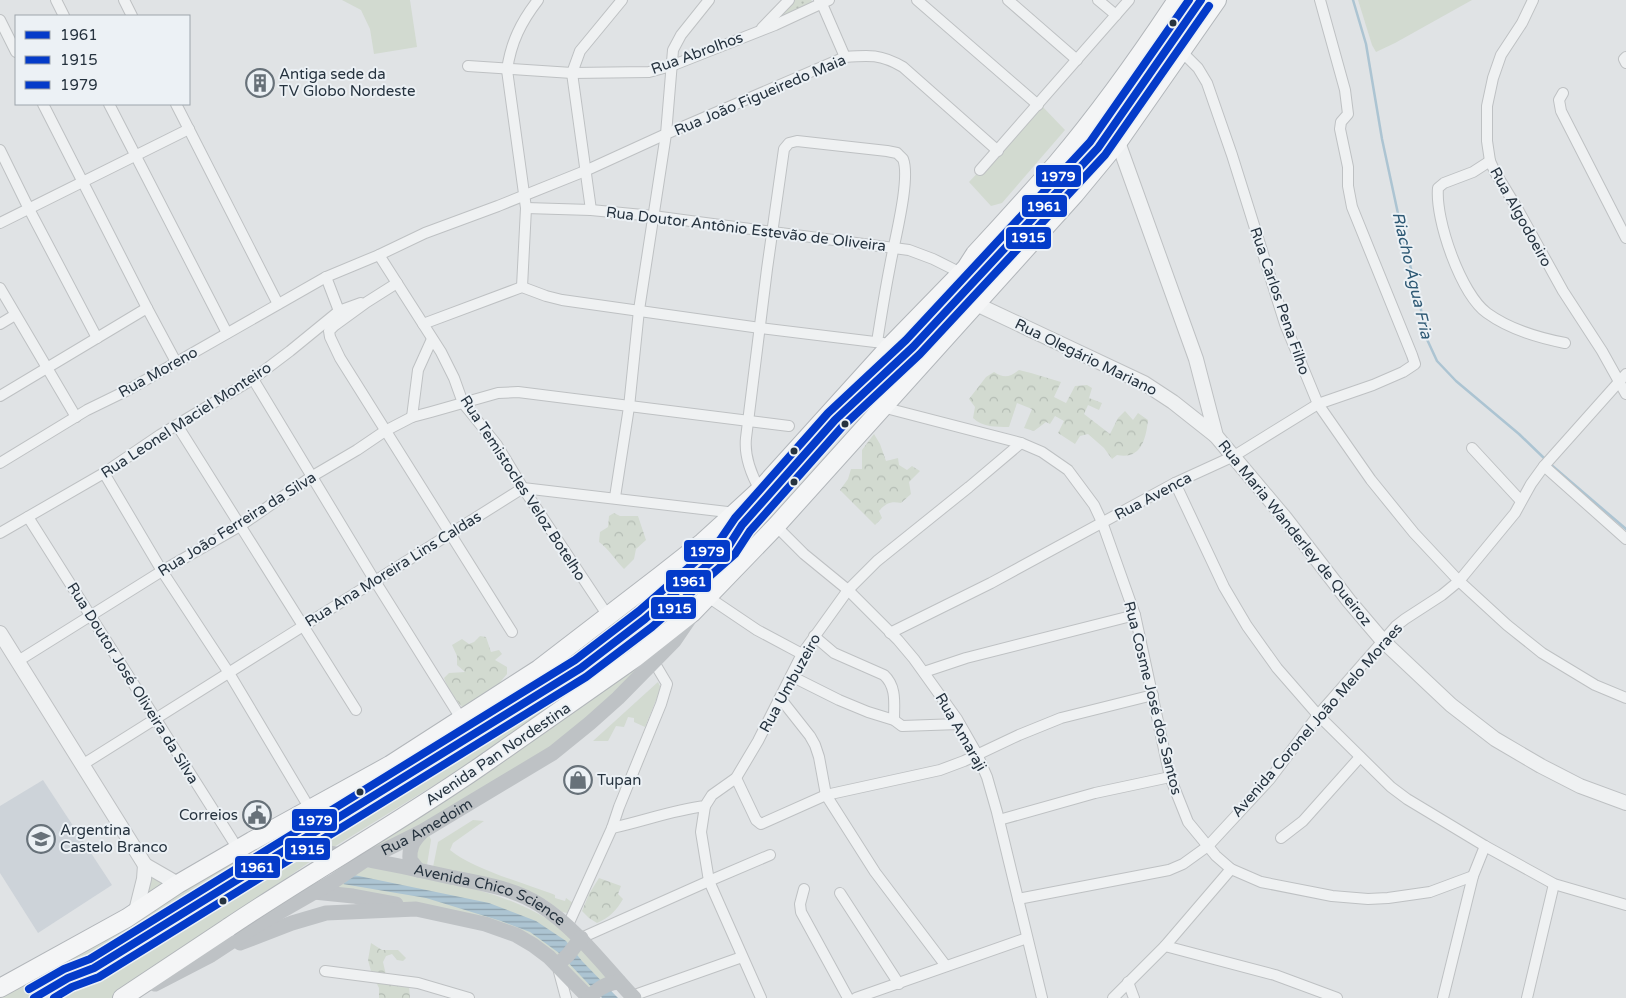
<svg xmlns="http://www.w3.org/2000/svg" width="1626" height="998" font-family="'Varela Round',sans-serif">
<defs>
<pattern id="forest-crowns" width="20" height="18" patternUnits="userSpaceOnUse" patternTransform="scale(1.25)"><rect width="20" height="18" fill="#d2dad0"/><path d="M2 6a3 3 0 1 1 6 0M12 15a3 3 0 1 1 6 0" fill="none" stroke="#b4bcb4"/></pattern>
<pattern id="park-dots" width="8" height="8" patternUnits="userSpaceOnUse" patternTransform="scale(1.25)"><rect width="8" height="8" fill="#d2dad0"/><path d="M2 2h.1M6 6h.1" fill="none" stroke="#b4bcb4" stroke-width="1.8" stroke-linecap="round"/></pattern>
<pattern id="water-rules" width="6" height="5" patternUnits="userSpaceOnUse" patternTransform="scale(1.25)"><rect width="6" height="5" fill="#acc4d2"/><path d="M0 2.5h6" fill="none" stroke="#8ca0ac"/></pattern>
</defs>
<rect width="100%" height="100%" fill="#e0e3e5"/>
<path fill="#cdd3d9" d="M43,780L112,885L38,933L0,873V806Z"/>
<g fill="#d2dad0">
<path d="M342,0H410L417,47L374,54L370,29L361,10Z"/>
<path d="M1358,0H1472L1395,43L1376,52L1372,45Z"/>
<path d="M1041,105L1065,130L1002,203L991,206L969,182Z"/>
<path d="M769,489L740,523L728,543L624,634L523,699L316,827L274,852L94,968L62,981L32,998H0V995L433,742Z"/>
<path d="M770,527L673,622L483,755L308,863L116,998H57L96,970L401,781L475,737L506,716L585,669L705,574L724,557L756,532Z"/>
<path d="M682,627L554,750L365,859L347,855Z"/>
<path d="M658,682L661,688L645,727L634,722V718L628,717L624,727L616,726L608,741H593Z"/>
<path d="M473,820L484,821L453,843L450,850C472,869 527,884 555,895V898L565,901L566,898L573,903L570,910L567,913L562,912L546,900L520,888L433,867L438,842Z"/>
<path d="M429,835L431,840L427,865L419,862L413,852L414,847Z"/>
<path d="M360,867L374,868C434,880 500,888 552,922C560,927 568,935 575,941L559,960L538,942L335,891L337,882Z"/>
<path d="M147,869L175,884L140,899Z"/>
<path d="M580,945L610,979L592,991L562,964Z"/>
</g>
<g fill="url(#forest-crowns)">
<path d="M1019,370L1031,373L1061,382L1054,397L1066,403L1075,386L1087,385L1092,388L1089,398L1102,403L1099,410L1088,405L1084,414L1110,434L1118,418L1125,411L1133,420L1138,413L1148,420C1146,439 1141,460 1117,455L1112,459L1104,448L1088,434L1080,436L1075,444L1058,433L1064,421L1055,416L1050,424L1046,422L1034,431L1024,428L1032,409L1017,403L1009,427C996,427 982,427 973,418L975,407L969,399L986,377L994,372C1005,379 1009,377 1019,370Z"/>
<path d="M874,434L880,444L886,461L898,458L899,465L907,470L912,466L920,471L909,482L911,494L901,503C891,501 886,503 879,511L882,518L875,525L840,490L848,479L851,469H862V450Z"/>
<path d="M614,513L620,516H638L646,540L636,549L634,559L624,569C615,560 609,549 599,542L600,532L608,527L609,516Z"/>
<path d="M480,636L486,637L491,652L499,650L502,654L495,660L507,667V674L496,687L462,707L449,691L444,678L449,673L465,672L457,665V656L452,645L462,639L469,644L474,642Z"/>
<path d="M599,878L621,886L618,894L623,899C616,911 610,917 597,923L589,918L582,911L589,894Z"/>
<path d="M371,943L382,950H398L406,958L403,961L397,960L392,954L386,956L383,962L386,975L371,971L368,960Z"/>
<path d="M375,980L409,986L410,998H379V988Z"/>
</g>
<path fill="url(#park-dots)" d="M794,0H811L815,5L767,26Z"/>
<path fill="url(#water-rules)" d="M354,875L489,903L536,921L566,941L582,961L618,998H602L559,953L530,932L501,921L426,898L343,884Z"/>
<g fill="none" stroke-linecap="round" stroke-linejoin="round">
<g stroke="#acc4d2" stroke-width="2.5">
<path d="M1353,0L1366,44L1382,139L1406,251L1419,297L1425,335L1437,361L1456,381L1519,434L1545,459"/>
<path d="M1549,463L1626,529"/>
</g>
<defs>
<g id="minor">
<path d="M56,0L64,16"/>
<path d="M124,0L132,16"/>
<path d="M819,0L822,4L845,57"/>
<path d="M917,0L1038,105"/>
<path d="M1008,0L1077,60"/>
<path d="M1098,0L1116,15"/>
<path d="M1533,0L1522,23L1501,55L1493,78L1487,106V141L1490,161L1495,172L1517,208L1563,291L1602,351L1626,394"/>
<path d="M0,20L16,52"/>
<path d="M762,28L789,0"/>
<path d="M1181,51L1198,68L1207,83L1232,155L1285,324L1318,404L1371,480L1414,533L1459,581L1507,625L1542,653L1595,685L1626,698"/>
<path d="M1626,57L1624,59L1626,63"/>
<path d="M468,66L572,73L649,72L671,66L775,25L829,0"/>
<path d="M1563,93L1559,100L1561,111L1626,238"/>
<path d="M43,104L147,308L176,362"/>
<path d="M109,104L227,333"/>
<path d="M176,104L278,304"/>
<path d="M0,150L29,209L97,338"/>
<path d="M1490,161L1473,172L1444,183L1438,188C1435,220 1461,294 1487,313C1509,329 1539,338 1565,343"/>
<path d="M980,170L1129,0"/>
<path d="M526,208L591,210L653,216L909,250L933,259L961,273"/>
<path d="M591,210L572,73L580,51L622,0"/>
<path d="M0,223L189,129"/>
<path d="M379,255L441,352L454,378L463,403L497,445L523,488L608,616"/>
<path d="M326,277L339,311"/>
<path d="M397,283L367,302L334,326L329,331L330,337L340,358L512,632"/>
<path d="M522,287L526,208L507,70C511,42 521,22 538,0"/>
<path d="M0,288L76,417"/>
<path d="M0,324L15,315"/>
<path d="M423,324L522,287L546,296L562,300L760,328L883,343"/>
<path d="M253,379L375,581L462,720"/>
<path d="M0,396L147,308"/>
<path d="M882,407L1021,443L1042,452L1068,470L1094,505L1102,522L1135,615L1170,777L1188,822L1216,856L1231,869L1261,882L1332,896L1368,899L1388,898L1430,892L1473,876"/>
<path d="M412,417L418,370L432,339"/>
<path d="M177,425L356,710"/>
<path d="M1472,448L1521,501"/>
<path d="M0,463L87,410L128,390L326,277L379,255L425,233L498,206L585,171L666,134L673,50L681,35L709,0"/>
<path d="M1544,466L1626,539"/>
<path d="M104,473L162,571L229,673L310,809"/>
<path d="M1175,483L1224,587L1247,626L1277,668L1318,715L1391,787L1407,799L1485,846L1554,884L1626,905"/>
<path d="M760,490C751,474 744,457 746,438L767,269L784,149L789,143L797,141L887,151L897,153L903,159C911,179 894,242 890,266C885,291 881,317 877,342"/>
<path d="M615,497L629,407L639,310L666,134L845,57C869,55 881,54 903,67L998,151"/>
<path d="M28,517L238,849"/>
<path d="M776,526L804,554L848,590L898,640L914,659L957,719L977,754L987,777L997,812L1042,998"/>
<path d="M0,533L104,473L160,435L253,379L290,351L339,311L361,303"/>
<path d="M708,597L757,630L802,654"/>
<path d="M890,633L991,583L1175,483L1234,456L1318,404L1373,385L1403,372L1415,364L1412,355L1352,207L1348,186V167L1340,129L1341,122L1348,114L1345,90L1320,0"/>
<path d="M814,636L834,653L884,675C897,687 894,704 894,720"/>
<path d="M18,661L162,571L240,526L311,477L357,450L385,431L412,417L431,412L498,393L518,392L789,426"/>
<path d="M924,672L966,658L1135,615"/>
<path d="M791,676L839,700L868,712L894,720L902,726L959,724"/>
<path d="M780,698L810,736L815,745L819,757L826,795L875,872L946,966"/>
<path d="M82,765L523,488L736,513"/>
<path d="M736,778L756,820L761,824L826,795L940,770L964,761L1019,735L1061,718L1153,695"/>
<path d="M705,806L701,832L709,881L761,998"/>
<path d="M999,820L1095,793L1170,777"/>
<path d="M612,828C644,821 673,810 705,806L712,795L736,778L758,741L802,654L848,590L877,561L969,487L1021,443"/>
<path d="M1281,838L1303,821L1360,757"/>
<path d="M804,889L800,904L801,912L848,998"/>
<path d="M840,893L899,984"/>
<path d="M1018,899L1169,870L1183,864L1208,846L1270,779L1318,715L1396,626L1405,619L1442,595L1459,581L1515,513L1531,484L1544,466L1626,374"/>
<path d="M568,925L612,828L619,807L661,704L667,684L654,662"/>
<path d="M581,938L709,881L770,855"/>
<path d="M1165,946L1275,975L1337,998"/>
<path d="M558,968L566,998"/>
<path d="M325,971L418,983L469,998"/>
<path d="M1128,982L1134,998"/>
<path d="M632,996L742,957"/>
<path d="M856,998L1027,938"/>
<path d="M1113,998L1165,946L1231,869"/>
<path d="M1443,998L1473,876L1485,846"/>
<path d="M1527,998L1554,884"/>
</g>
<g id="tertiary">
<path d="M1199,0L1212,9"/>
<path d="M1118,142L1196,359L1216,436L1285,518L1349,601L1383,641L1451,705L1495,739L1541,766L1580,786L1626,803"/>
<path d="M976,304L1144,383L1173,402L1216,436"/>
<path d="M0,633L145,865L178,884"/>
<path d="M136,911L144,879L145,865"/>
</g>
<g id="trunk">
<path d="M488,761L635,658L692,613L776,526L1075,194L1118,142L1217,0"/>
<path d="M0,988L127,918L178,884L252,841L390,765L539,669L660,576L703,542L760,490L891,345L966,268L975,254C1003,224 1030,194 1057,163C1100,112 1140,56 1177,0"/>
<path d="M122,998L229,927"/>
</g>
</defs>
<use href="#minor" stroke="#bec1c3" stroke-width="12"/>
<use href="#tertiary" stroke="#bec1c3" stroke-width="16"/>
<use href="#trunk" stroke="#b2b6ba" stroke-width="20"/>
<use href="#minor" stroke="#eff1f2" stroke-width="10"/>
<use href="#tertiary" stroke="#eff1f2" stroke-width="14"/>
<g stroke="#bec2c5" stroke-width="15">
<path id="s1" d="M252,841C319,850 385,862 450,877C480,883 514,888 540,905C577,929 604,966 634,998"/>
<path d="M418,870L410,860C409,848 413,841 421,833"/>
<path d="M314,892L353,896L396,904"/>
<path d="M240,943L292,923L326,913L416,909L485,924L516,935L533,945L549,957L589,998"/>
<path d="M557,965L568,955L581,938"/>
<path id="s2" d="M155,984L211,955L257,925L334,881L365,860L423,831L553,753L590,723L618,698L674,641L689,619"/>
<path d="M589,998C597,989 606,983 619,982"/>
</g>
<use href="#trunk" stroke="#f4f5f6" stroke-width="18"/>
<defs>
<path id="trunk-bridge" d="M229,927C314,870 404,820 488,761"/>
</defs>
<use href="#trunk-bridge" stroke="#b2b6ba" stroke-width="20" stroke-linecap="butt"/>
<use href="#trunk-bridge" stroke="#f4f5f6" stroke-width="18"/>
<defs>
<path id="bus-1" d="M34,998L68,978L94,968L581,668L645,619L728,547L742,525L835,420L913,347L1098,148L1201,0"/>
<path id="bus-2" d="M54,998L72,987L99,977L586,677L652,627L735,554L750,531L842,427L920,354L1105,155L1209,6"/>
<path id="bus-3" d="M29,989L64,969L90,959L575,660L639,611L720,540L735,518L828,413L906,340L1090,142L1189,0"/>
</defs>
<use href="#bus-1" stroke="#ecf1f5" stroke-width="11"/>
<use href="#bus-2" stroke="#ecf1f5" stroke-width="11"/>
<use href="#bus-3" stroke="#ecf1f5" stroke-width="11"/>
<use href="#bus-1" stroke="#043bc9" stroke-width="8"/>
<use href="#bus-2" stroke="#043bc9" stroke-width="8"/>
<use href="#bus-3" stroke="#043bc9" stroke-width="8"/>
</g>
<defs>
<symbol id="building-ring" viewBox="-11 -11 22 22"><circle r="9.5" fill="#ecf1f5" stroke="#677179" stroke-width="1.5"/><path d="M-4-6H4V6H1V3H-1V6H-4ZM-2.5-4.3h1.7v1.8h-1.7ZM.8-4.3h1.7v1.8H.8ZM-2.5-1h1.7V.8h-1.7ZM.8-1h1.7V.8H.8Z" fill="#677179"/></symbol>
<symbol id="shop-ring" viewBox="-11 -11 22 22"><circle r="9.5" fill="#ecf1f5" stroke="#677179" stroke-width="1.5"/><path d="M-5-2.5h2.3a2.7 3.5 0 0 1 5.4 0H5L5.5 6h-11ZM-1.5-2.5h3a1.5 2.3 0 0 0-3 0Z" fill="#677179"/></symbol>
<symbol id="civic-ring" viewBox="-11 -11 22 22"><circle r="9.5" fill="#ecf1f5" stroke="#677179" stroke-width="1.5"/><path d="M-.6-6.5H3V-4.5H.6V-3L4-1V1h2V6H-6V1h2V-1L-.6-3ZM-1.2 2.5V6h2.4V2.5Z" fill="#677179"/></symbol>
<symbol id="school-ring" viewBox="-11 -11 22 22"><circle r="9.5" fill="#ecf1f5" stroke="#677179" stroke-width="1.5"/><path d="M0-5L7-2L0 1L-7-2ZM-4 1L0 2.5L4 1V4Q0 6-4 4Z" fill="#677179"/></symbol>
</defs>
<g fill-rule="evenodd">
<use href="#building-ring" x="244" y="67" width="32" height="32"/>
<use href="#shop-ring" x="562" y="764" width="32" height="32"/>
<use href="#civic-ring" x="241" y="799" width="32" height="32"/>
<use href="#school-ring" x="25" y="823" width="32" height="32"/>
</g>
<g fill="#26333f" stroke="#ecf1f5" stroke-width="2">
<circle cx="1173" cy="23" r="4.5"/>
<circle cx="845" cy="424" r="4.5"/>
<circle cx="794" cy="451" r="4.5"/>
<circle cx="794" cy="482" r="4.5"/>
<circle cx="360" cy="792" r="4.5"/>
<circle cx="223" cy="901" r="4.5"/>
</g>
<g text-anchor="middle" stroke-width="4" stroke-linejoin="round" paint-order="stroke">
<g font-size="15" fill="#26333f" stroke="#ecf1f5">
<text transform="translate(697 53) rotate(-20)" y="5">Rua Abrolhos</text>
<text transform="translate(760 95) rotate(-23)" y="5">Rua João Figueiredo Maia</text>
<text transform="translate(1521 217) rotate(61)" y="5">Rua Algodoeiro</text>
<text transform="translate(746 229) rotate(7)" y="5">Rua Doutor Antônio Estevão de Oliveira</text>
<text transform="translate(1280 301) rotate(71)" y="5">Rua Carlos Pena Filho</text>
<text transform="translate(1086 357) rotate(26)" y="5">Rua Olegário Mariano</text>
<text transform="translate(158 372) rotate(-29)" y="5">Rua Moreno</text>
<text transform="translate(186 420) rotate(-33)" y="5">Rua Leonel Maciel Monteiro</text>
<text transform="translate(523 488) rotate(57)" y="5">Rua Temistocles Veloz Botelho</text>
<text transform="translate(1153 496) rotate(-28)" y="5">Rua Avenca</text>
<text transform="translate(237 524) rotate(-32)" y="5">Rua João Ferreira da Silva</text>
<text transform="translate(1295 533) rotate(51)" y="5">Rua Maria Wanderley de Queiroz</text>
<text transform="translate(393 569) rotate(-32)" y="5">Rua Ana Moreira Lins Caldas</text>
<text transform="translate(133 683) rotate(58)" y="5">Rua Doutor José Oliveira da Silva</text>
<text transform="translate(790 683) rotate(-61)" y="5">Rua Umbuzeiro</text>
<text transform="translate(1153 698) rotate(76)" y="5">Rua Cosme José dos Santos</text>
<text transform="translate(1317 720) rotate(-49)" y="5">Avenida Coronel João Melo Moraes</text>
<text transform="translate(961 732) rotate(60)" y="5">Rua Amaraji</text>
<text transform="translate(498 754) rotate(-34)" y="5">Avenida Pan Nordestina</text>
<text dy="5" stroke="none"><textPath href="#s2" startOffset="314">Rua Amedoim</textPath></text>
<text dy="5" stroke="none"><textPath href="#s1" startOffset="245">Avenida Chico Science</textPath></text>
</g>
<g font-size="15" fill="#26333f" stroke="#ecf1f5" text-anchor="start">
<text x="279" y="79">Antiga sede da<tspan x="279" dy="17">TV Globo Nordeste</tspan></text>
<text x="597" y="785">Tupan</text>
<text x="238" y="820" text-anchor="end">Correios</text>
<text x="60" y="835">Argentina<tspan x="60" dy="17">Castelo Branco</tspan></text>
</g>
<g font-size="16" font-style="italic" fill="#2e5974" stroke="#ecf1f5">
<text transform="translate(1413 275) rotate(77)" y="6">Riacho Água Fria</text>
</g>
</g>
<g stroke="#ecf1f5" stroke-width="2">
<rect x="1035" y="164" width="47" height="24" rx="5" fill="#043bc9"/>
<rect x="1021" y="194" width="47" height="24" rx="5" fill="#043bc9"/>
<rect x="1005" y="226" width="47" height="24" rx="5" fill="#043bc9"/>
<rect x="683" y="539" width="48" height="24" rx="5" fill="#043bc9"/>
<rect x="665" y="569" width="47" height="24" rx="5" fill="#043bc9"/>
<rect x="650" y="596" width="47" height="24" rx="5" fill="#043bc9"/>
<rect x="291" y="808" width="47" height="24" rx="5" fill="#043bc9"/>
<rect x="284" y="837" width="47" height="24" rx="5" fill="#043bc9"/>
<rect x="234" y="855" width="47" height="24" rx="5" fill="#043bc9"/>
</g>
<g font-size="14" text-anchor="middle" font-weight="bold" fill="#fff">
<text x="1058" y="181">1979</text>
<text x="1044" y="211">1961</text>
<text x="1028" y="242">1915</text>
<text x="707" y="556">1979</text>
<text x="689" y="586">1961</text>
<text x="674" y="613">1915</text>
<text x="315" y="825">1979</text>
<text x="307" y="854">1915</text>
<text x="257" y="872">1961</text>
</g>
<rect x="15" y="15" width="175" height="90" fill="#ecf1f5" stroke="#9da5ac"/>
<rect x="25" y="31" width="25" height="8" fill="#043bc9" stroke="#9da5ac"/>
<text x="60" y="40" font-size="15" fill="#26333f">1961</text>
<rect x="25" y="56" width="25" height="8" fill="#043bc9" stroke="#9da5ac"/>
<text x="60" y="65" font-size="15" fill="#26333f">1915</text>
<rect x="25" y="81" width="25" height="8" fill="#043bc9" stroke="#9da5ac"/>
<text x="60" y="90" font-size="15" fill="#26333f">1979</text>
</svg>
